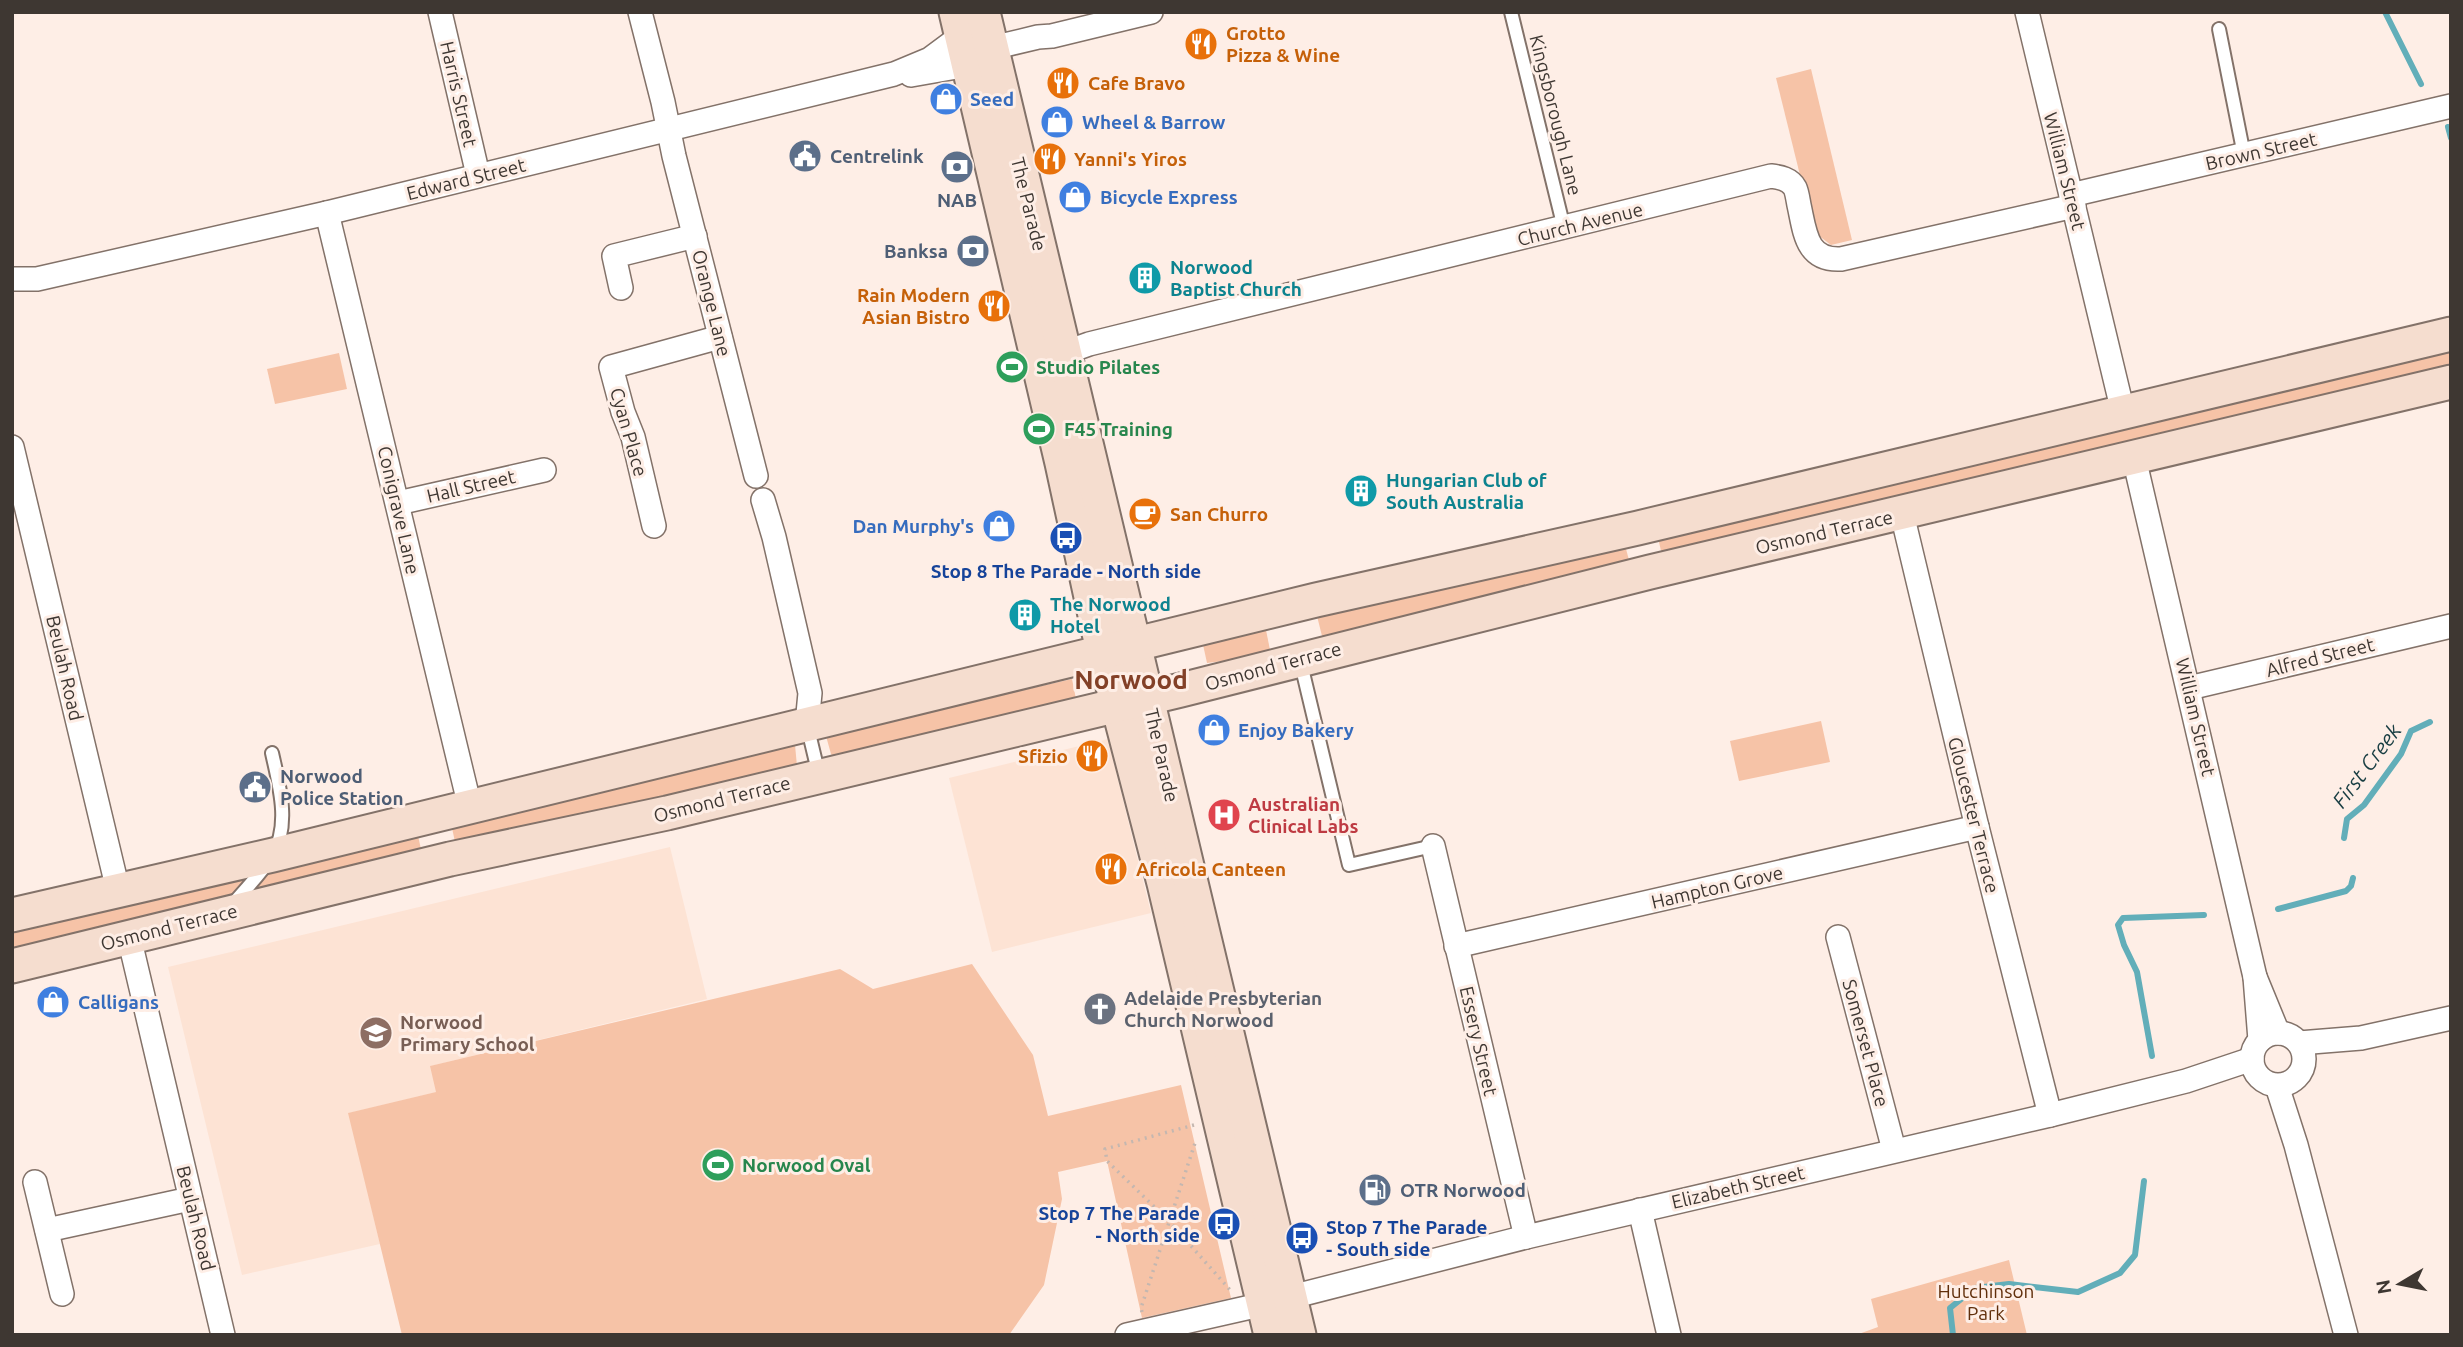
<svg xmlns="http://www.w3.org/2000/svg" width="2463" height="1347" font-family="Ubuntu,sans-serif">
<rect width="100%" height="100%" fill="#feeee6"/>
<g fill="#fde3d4">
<path d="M1108,739L1151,913L992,952L949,778Z"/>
<path d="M670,847L707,999L431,1066L437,1092L349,1113L380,1244L242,1275L168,967Z"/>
</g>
<g fill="#f6c3a7">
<path d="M1811,69L1852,240L1831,245L1814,232L1776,78Z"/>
<path d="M2451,340V374L1662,555L1658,538Z"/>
<path d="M339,353L347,389L275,404L267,369Z"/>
<path d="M1625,545L1630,564L1324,644L1316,612Z"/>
<path d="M1265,625L1271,655L1207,663L1202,640Z"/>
<path d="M1072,679L1076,699L835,759L831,754L826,736L943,701L1019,691Z"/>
<path d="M1821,721L1830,762L1739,781L1730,741Z"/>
<path d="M795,745L797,766L457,851L450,819Z"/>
<path d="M416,827L423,858L242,899L274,862Z"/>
<path d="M255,870L221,907L12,957V924Z"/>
<path d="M972,964L1033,1055L1048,1116L1181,1085L1231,1298L1142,1318L1107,1161L1058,1172L1062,1199L1044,1285L1009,1335H402L348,1113L436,1092L430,1066L840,969L873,989Z"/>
<path d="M2009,1260L2027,1335H1856L1878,1327L1871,1299Z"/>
</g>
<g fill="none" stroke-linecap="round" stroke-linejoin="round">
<g stroke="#62aeb9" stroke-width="6">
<path d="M2385,12L2421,84"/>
<path d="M2448,127L2451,138"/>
<path d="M2344,838L2347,819L2364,805L2401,754L2411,731L2430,722"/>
<path d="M2278,909L2346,891L2351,886L2353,878"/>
<path d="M2152,1056L2137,972L2124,945L2118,925L2123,918L2204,915"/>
<path d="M1953,1335L1950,1308L1975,1288L2009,1284L2078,1292L2120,1273L2135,1255L2144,1181"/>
</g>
<defs>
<g id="lane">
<path d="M1511,12L1564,228"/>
<path d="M2219,29L2244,155"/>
<path d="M1300,660L1349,865L1433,846"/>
<path d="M807,725L819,775"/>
<path d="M233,904C246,888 262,873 272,856C291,825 279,785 272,753"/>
</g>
<g id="street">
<path d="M440,12L478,175"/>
<path d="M640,12L663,102L674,156L756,476"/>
<path d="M2027,12L2123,412"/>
<path d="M992,48L1038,37L1052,36L1151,12"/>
<path d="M911,75L968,65"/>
<path d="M2071,195L2451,106"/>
<path d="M327,213L470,807"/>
<path d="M12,279H37L327,213L894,74L930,59L961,36"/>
<path d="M621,288L614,256L695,236"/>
<path d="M1053,357L1089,344L1771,176C1780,177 1790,179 1795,188C1797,192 1798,200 1799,205C1805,232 1806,261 1841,259L2074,206"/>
<path d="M12,447L118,890"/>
<path d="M2134,458L2255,977"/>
<path d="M763,500L774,537L810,693L807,724"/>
<path d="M398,503L544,470"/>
<path d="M1902,514L1977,827L2050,1115"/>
<path d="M654,526L633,437L623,412L611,367L720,337"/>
<path d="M2189,688L2451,626"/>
<path d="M1433,846L1526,1237"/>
<path d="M129,937L223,1335"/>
<path d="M1838,937L1894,1150"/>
<path d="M1456,946L1977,827"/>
<circle cx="2278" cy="1059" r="26"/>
<path d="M2260,1040L2255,977L2278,1033"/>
<path d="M2299,1043L2361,1038L2451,1018"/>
<path d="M2277,1086L2296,1145L2346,1335"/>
<path d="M35,1182L62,1294"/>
<path d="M1640,1210L1669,1335"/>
<path d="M47,1230L190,1199"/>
<path d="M1127,1335L1264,1304L1526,1237L2050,1115L2186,1081L2252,1059"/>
</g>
<g id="secondary">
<path d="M956,12L1062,463L1098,629L1164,883L1271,1335"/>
<path d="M983,12L1299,1335"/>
<path d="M12,915L273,855L1316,600L1638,528L2451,334"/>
<path d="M12,966L450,859L667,813L1181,690L1650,572L2451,382"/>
</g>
</defs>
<use href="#lane" stroke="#837269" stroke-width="16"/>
<use href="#street" stroke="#837269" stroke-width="26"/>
<use href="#secondary" stroke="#837269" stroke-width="37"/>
<g stroke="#c4b7b0" stroke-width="3.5" stroke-dasharray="2 5" stroke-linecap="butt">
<path d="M1194,1125L1105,1149L1107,1161L1168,1220L1231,1291"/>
<path d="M1142,1312L1141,1308L1196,1140"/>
</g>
<use href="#lane" stroke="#fff" stroke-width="12"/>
<use href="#street" stroke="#fff" stroke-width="23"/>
<use href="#secondary" stroke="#f5ddcf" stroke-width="33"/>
</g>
<defs>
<symbol id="restaurant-disc" viewBox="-11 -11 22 22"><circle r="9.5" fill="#e8710a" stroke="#feeee6"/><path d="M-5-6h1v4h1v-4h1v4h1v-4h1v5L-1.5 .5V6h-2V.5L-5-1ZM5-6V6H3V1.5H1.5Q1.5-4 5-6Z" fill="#fff"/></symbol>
<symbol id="shop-disc" viewBox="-11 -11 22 22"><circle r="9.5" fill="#3f7fe0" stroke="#feeee6"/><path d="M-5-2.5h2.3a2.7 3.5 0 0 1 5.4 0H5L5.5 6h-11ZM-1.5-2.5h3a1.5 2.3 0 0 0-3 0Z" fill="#fff"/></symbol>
<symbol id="civic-disc" viewBox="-11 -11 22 22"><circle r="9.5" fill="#5c6f8a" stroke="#feeee6"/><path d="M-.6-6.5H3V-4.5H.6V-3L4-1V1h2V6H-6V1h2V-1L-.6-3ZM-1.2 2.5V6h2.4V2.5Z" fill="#fff"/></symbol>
<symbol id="bank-disc" viewBox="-11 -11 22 22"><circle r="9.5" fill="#5c6f8a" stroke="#feeee6"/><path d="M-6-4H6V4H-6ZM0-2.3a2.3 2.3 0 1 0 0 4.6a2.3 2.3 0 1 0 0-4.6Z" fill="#fff"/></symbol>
<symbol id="building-disc" viewBox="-11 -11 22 22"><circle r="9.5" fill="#0f9aa8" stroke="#feeee6"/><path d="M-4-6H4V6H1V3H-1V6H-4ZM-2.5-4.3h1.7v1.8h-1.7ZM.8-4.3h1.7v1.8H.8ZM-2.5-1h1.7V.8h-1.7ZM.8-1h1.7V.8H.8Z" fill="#fff"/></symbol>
<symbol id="stadium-disc" viewBox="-11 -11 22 22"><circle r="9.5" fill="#2e9e5b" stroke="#feeee6"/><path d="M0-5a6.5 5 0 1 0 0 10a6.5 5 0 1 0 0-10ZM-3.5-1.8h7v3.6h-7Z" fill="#fff"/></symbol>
<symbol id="cafe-disc" viewBox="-11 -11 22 22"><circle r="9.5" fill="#e8710a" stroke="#feeee6"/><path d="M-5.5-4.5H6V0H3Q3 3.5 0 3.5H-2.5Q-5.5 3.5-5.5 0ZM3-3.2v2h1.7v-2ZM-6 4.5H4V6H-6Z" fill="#fff"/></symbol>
<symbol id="bus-disc" viewBox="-11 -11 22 22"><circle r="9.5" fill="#1a4fb4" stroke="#feeee6"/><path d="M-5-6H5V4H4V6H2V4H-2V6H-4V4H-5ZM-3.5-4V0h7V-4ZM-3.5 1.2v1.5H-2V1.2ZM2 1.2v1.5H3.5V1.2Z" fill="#fff"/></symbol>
<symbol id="hospital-disc" viewBox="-11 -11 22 22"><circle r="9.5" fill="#e0444e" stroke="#feeee6"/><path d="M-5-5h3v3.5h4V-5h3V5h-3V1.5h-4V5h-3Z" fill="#fff"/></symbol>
<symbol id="church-disc" viewBox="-11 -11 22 22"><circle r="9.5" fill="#6b7280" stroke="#feeee6"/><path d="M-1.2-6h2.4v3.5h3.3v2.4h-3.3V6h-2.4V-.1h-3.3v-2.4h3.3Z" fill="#fff"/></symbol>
<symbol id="school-disc" viewBox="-11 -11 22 22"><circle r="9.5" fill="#8d6e63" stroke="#feeee6"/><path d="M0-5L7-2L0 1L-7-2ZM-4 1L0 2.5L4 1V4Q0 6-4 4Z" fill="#fff"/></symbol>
<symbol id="fuel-disc" viewBox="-11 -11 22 22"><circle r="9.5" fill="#5c6f8a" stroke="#feeee6"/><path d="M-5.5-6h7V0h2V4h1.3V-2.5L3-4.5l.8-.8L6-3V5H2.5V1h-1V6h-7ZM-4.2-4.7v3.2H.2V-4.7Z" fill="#fff"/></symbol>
</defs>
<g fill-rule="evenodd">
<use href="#restaurant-disc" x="1182" y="25" width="38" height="38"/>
<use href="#restaurant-disc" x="1044" y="64" width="38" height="38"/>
<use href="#shop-disc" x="927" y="80" width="38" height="38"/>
<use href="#shop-disc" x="1038" y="103" width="38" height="38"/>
<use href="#civic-disc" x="786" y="137" width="38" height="38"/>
<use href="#restaurant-disc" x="1031" y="140" width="38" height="38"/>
<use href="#bank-disc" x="938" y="148" width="38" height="38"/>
<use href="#shop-disc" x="1056" y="178" width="38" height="38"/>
<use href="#bank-disc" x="954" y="232" width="38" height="38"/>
<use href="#building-disc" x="1126" y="259" width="38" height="38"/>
<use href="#restaurant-disc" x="975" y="287" width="38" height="38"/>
<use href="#stadium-disc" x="993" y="348" width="38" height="38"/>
<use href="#stadium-disc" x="1020" y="410" width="38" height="38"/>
<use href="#building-disc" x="1342" y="472" width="38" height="38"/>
<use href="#cafe-disc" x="1126" y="495" width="38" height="38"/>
<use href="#shop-disc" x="980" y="507" width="38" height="38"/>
<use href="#bus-disc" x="1047" y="519" width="38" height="38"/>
<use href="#building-disc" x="1006" y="596" width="38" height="38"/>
<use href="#shop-disc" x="1195" y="711" width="38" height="38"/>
<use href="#restaurant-disc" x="1073" y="737" width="38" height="38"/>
<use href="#civic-disc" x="236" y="768" width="38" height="38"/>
<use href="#hospital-disc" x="1205" y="796" width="38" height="38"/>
<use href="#restaurant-disc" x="1092" y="850" width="38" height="38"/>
<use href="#shop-disc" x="34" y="983" width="38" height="38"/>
<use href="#church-disc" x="1081" y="990" width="38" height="38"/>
<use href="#school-disc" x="357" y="1014" width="38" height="38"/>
<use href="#stadium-disc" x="699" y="1146" width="38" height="38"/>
<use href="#fuel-disc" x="1356" y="1171" width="38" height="38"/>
<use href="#bus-disc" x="1205" y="1205" width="38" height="38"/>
<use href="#bus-disc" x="1283" y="1219" width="38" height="38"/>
</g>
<g text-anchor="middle" stroke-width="6" stroke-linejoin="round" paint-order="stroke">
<g font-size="19" font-weight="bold" fill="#c56008" stroke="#feeee6" text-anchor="start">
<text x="1226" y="40">Grotto<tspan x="1226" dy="22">Pizza &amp; Wine</tspan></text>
<text x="1088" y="90">Cafe Bravo</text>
<text x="1074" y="166">Yanni's Yiros</text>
<text x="970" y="302" text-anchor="end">Rain Modern<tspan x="970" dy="22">Asian Bistro</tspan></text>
<text x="1170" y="521">San Churro</text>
<text x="1068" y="763" text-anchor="end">Sfizio</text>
<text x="1136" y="876">Africola Canteen</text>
</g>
<g font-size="19" fill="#3e3732" stroke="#feeee6">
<text transform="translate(459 94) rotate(77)" y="7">Harris Street</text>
<text transform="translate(1556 115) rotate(76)" y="7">Kingsborough Lane</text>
<text transform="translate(2261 151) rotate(-13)" y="7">Brown Street</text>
<text transform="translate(2065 171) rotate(76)" y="7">William Street</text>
<text transform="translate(466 179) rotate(-14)" y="7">Edward Street</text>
<text transform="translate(1029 204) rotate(76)" y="7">The Parade</text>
<text transform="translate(1580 224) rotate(-14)" y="7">Church Avenue</text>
<text transform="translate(712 303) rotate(76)" y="7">Orange Lane</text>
<text transform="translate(629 432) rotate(74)" y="7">Cyan Place</text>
<text transform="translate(471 486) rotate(-13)" y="7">Hall Street</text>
<text transform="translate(399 510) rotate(77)" y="7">Conigrave Lane</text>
<text transform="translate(1824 532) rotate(-13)" y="7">Osmond Terrace</text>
<text transform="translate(2320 657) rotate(-14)" y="7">Alfred Street</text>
<text transform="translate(1273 666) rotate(-15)" y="7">Osmond Terrace</text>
<text transform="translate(65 668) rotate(77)" y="7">Beulah Road</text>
<text transform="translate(2196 717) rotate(77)" y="7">William Street</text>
<text transform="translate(1162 755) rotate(77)" y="7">The Parade</text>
<text transform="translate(722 799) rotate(-14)" y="7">Osmond Terrace</text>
<text transform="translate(1974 815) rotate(76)" y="7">Gloucester Terrace</text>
<text transform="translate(1717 887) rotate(-13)" y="7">Hampton Grove</text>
<text transform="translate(169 927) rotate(-14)" y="7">Osmond Terrace</text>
<text transform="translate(1479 1041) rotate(77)" y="7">Essery Street</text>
<text transform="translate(1866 1043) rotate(75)" y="7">Somerset Place</text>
<text transform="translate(1738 1187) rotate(-13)" y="7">Elizabeth Street</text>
<text transform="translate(196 1218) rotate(76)" y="7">Beulah Road</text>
</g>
<g font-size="19" font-weight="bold" fill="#366cbe" stroke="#feeee6" text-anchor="start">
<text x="970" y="106">Seed</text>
<text x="1082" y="129">Wheel &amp; Barrow</text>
<text x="1100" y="204">Bicycle Express</text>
<text x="974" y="533" text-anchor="end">Dan Murphy's</text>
<text x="1238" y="737">Enjoy Bakery</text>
<text x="78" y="1009">Calligans</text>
</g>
<g font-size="19" font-weight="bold" fill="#4e5e75" stroke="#feeee6" text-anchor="start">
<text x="830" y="163">Centrelink</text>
<text x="957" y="207" text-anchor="middle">NAB</text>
<text x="948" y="258" text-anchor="end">Banksa</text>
<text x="280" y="783">Norwood<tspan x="280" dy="22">Police Station</tspan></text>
<text x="1400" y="1197">OTR Norwood</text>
</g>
<g font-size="19" font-weight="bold" fill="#0d838f" stroke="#feeee6" text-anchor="start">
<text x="1170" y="274">Norwood<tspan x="1170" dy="22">Baptist Church</tspan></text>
<text x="1386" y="487">Hungarian Club of<tspan x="1386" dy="22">South Australia</tspan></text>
<text x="1050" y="611">The Norwood<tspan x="1050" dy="22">Hotel</tspan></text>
</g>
<g font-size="19" font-weight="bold" fill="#27864d" stroke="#feeee6" text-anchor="start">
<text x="1036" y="374">Studio Pilates</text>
<text x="1064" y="436">F45 Training</text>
<text x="742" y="1172">Norwood Oval</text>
</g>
<g font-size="19" font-weight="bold" fill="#164399" stroke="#feeee6">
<text x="1066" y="578">Stop 8 The Parade - North side</text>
<text x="1200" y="1220" text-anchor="end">Stop 7 The Parade<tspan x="1200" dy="22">- North side</tspan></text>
<text x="1326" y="1234" text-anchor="start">Stop 7 The Parade<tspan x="1326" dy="22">- South side</tspan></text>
</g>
<g font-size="19" font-weight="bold" fill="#be3a42" stroke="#feeee6" text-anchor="start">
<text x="1248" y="811">Australian<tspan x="1248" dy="22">Clinical Labs</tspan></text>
</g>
<g font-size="19" font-weight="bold" fill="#5b616d" stroke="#feeee6" text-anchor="start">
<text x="1124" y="1005">Adelaide Presbyterian<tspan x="1124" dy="22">Church Norwood</tspan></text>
</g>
<g font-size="19" font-weight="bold" fill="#785e54" stroke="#feeee6" text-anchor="start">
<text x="400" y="1029">Norwood<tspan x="400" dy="22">Primary School</tspan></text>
</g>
<g font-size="19" fill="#612f0b" stroke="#feeee6">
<text x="1986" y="1298">Hutchinson<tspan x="1986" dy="22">Park</tspan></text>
</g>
<g font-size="21" font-style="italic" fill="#183d42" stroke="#feeee6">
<text transform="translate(2367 766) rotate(-53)" y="7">First Creek</text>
</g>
<g font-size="26" font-weight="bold" fill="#834027" stroke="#feeee6">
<text x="1131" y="689">Norwood</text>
</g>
</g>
<rect width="2463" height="1347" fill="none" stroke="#3e3732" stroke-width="28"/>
<g transform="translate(2400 1284) rotate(260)" stroke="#feeee6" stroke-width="5" paint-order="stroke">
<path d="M0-5L12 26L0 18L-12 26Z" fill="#3e3732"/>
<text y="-10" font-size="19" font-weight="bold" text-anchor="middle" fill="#3e3732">N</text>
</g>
</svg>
